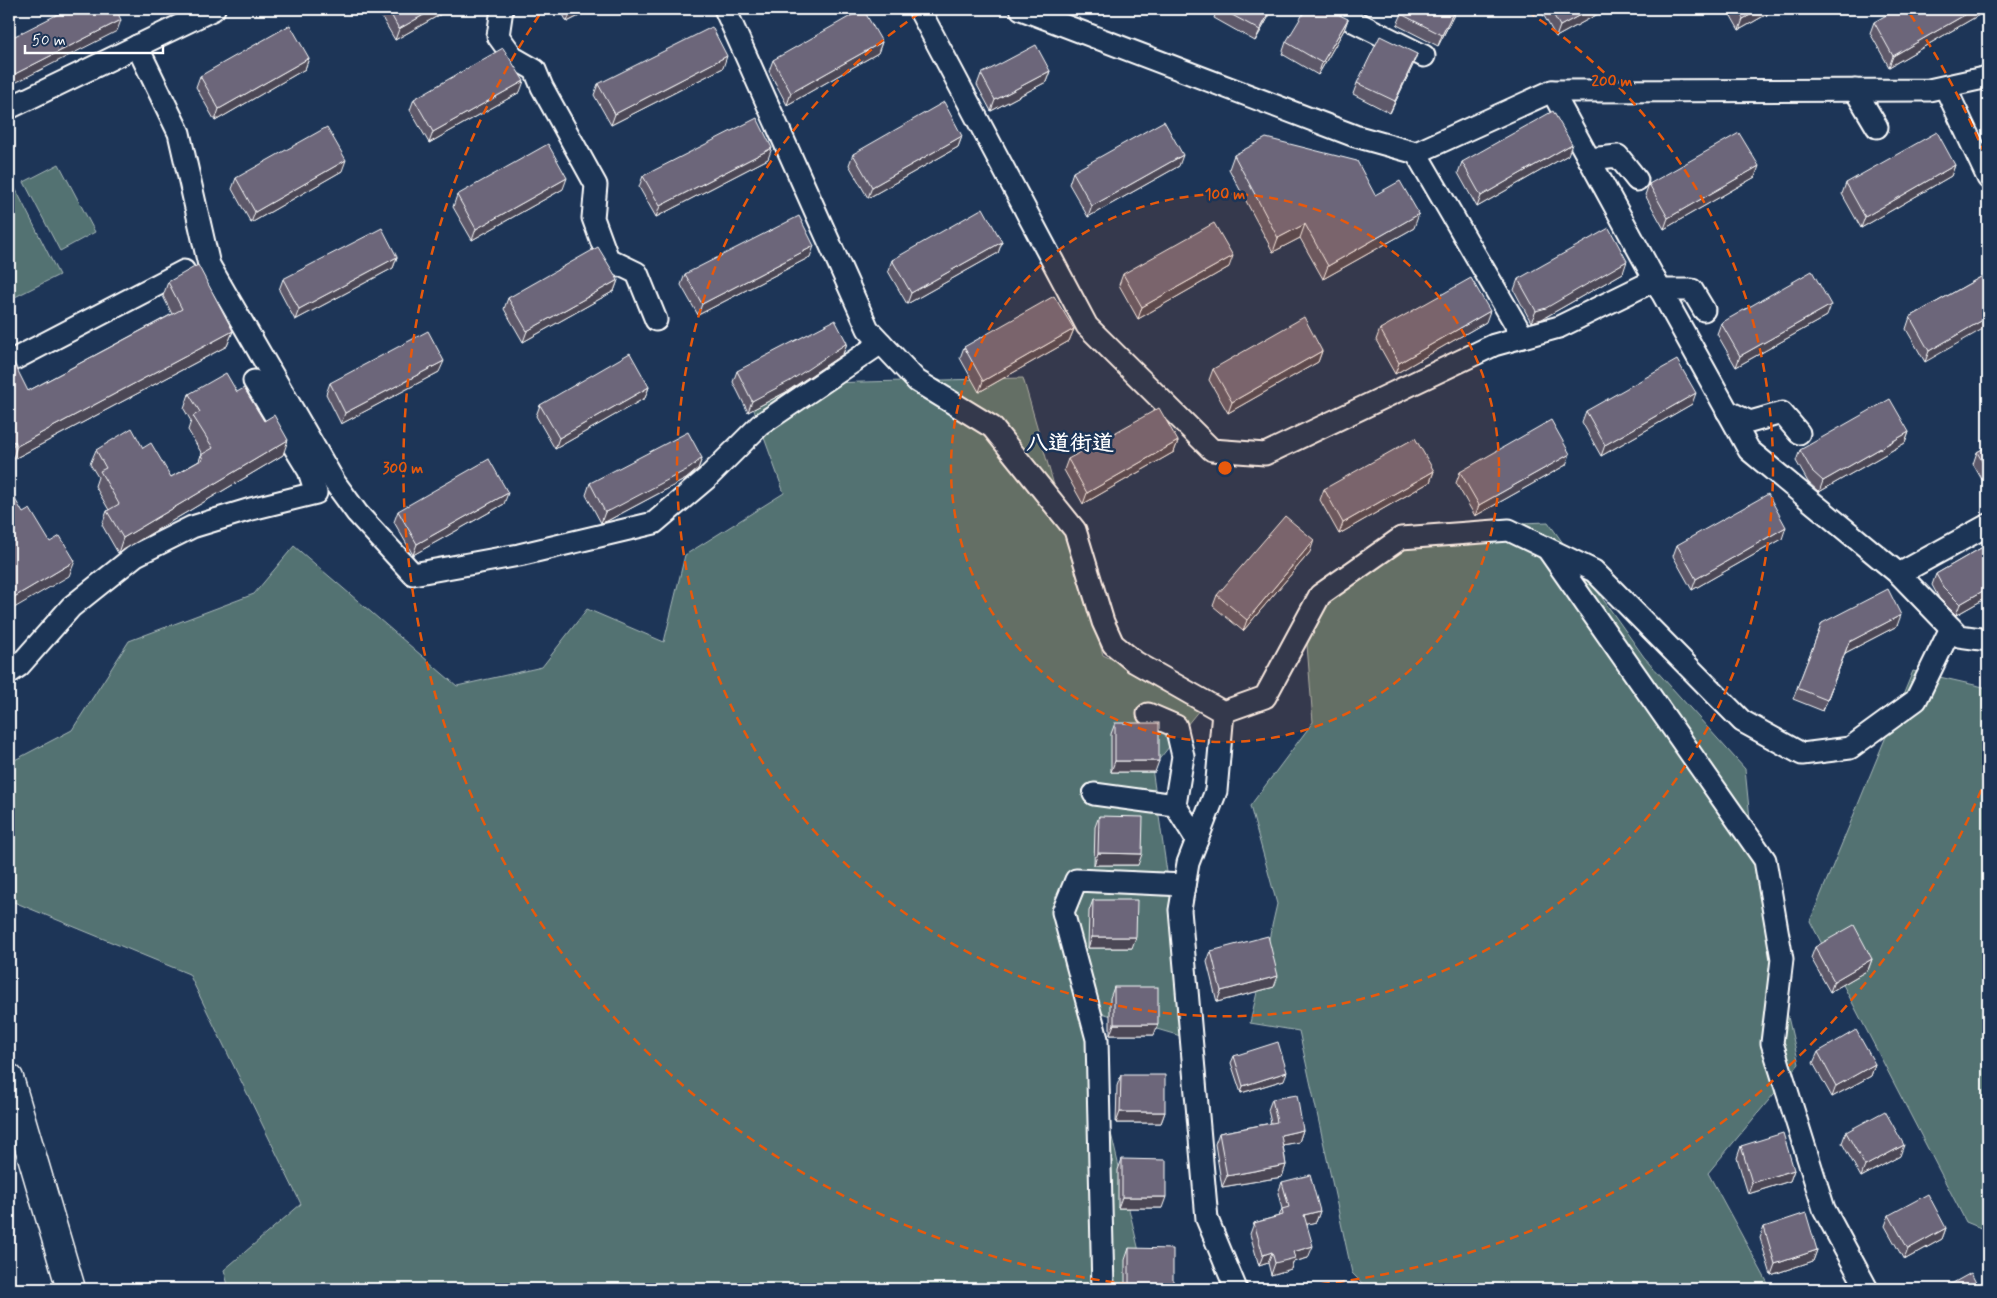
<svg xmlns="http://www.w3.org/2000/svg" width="1997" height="1298" font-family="Mynerve,'LXGW WenKai TC',sans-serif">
<rect width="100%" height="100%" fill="#1d3557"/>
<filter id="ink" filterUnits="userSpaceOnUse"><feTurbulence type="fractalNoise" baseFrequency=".02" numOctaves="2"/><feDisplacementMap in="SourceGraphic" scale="10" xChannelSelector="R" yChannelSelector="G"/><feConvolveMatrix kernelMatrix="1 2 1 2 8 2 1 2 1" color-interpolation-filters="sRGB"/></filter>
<g filter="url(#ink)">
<g fill="#527272" stroke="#a8b8b8">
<path d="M59,164L95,232L60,251L24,182Z"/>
<path d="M9,176L59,275L9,300Z"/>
<path d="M1023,378L1103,655L1204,704L1152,768L1191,1039L1081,1007L1148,1289H229L224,1270L301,1204L189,974L9,900V763L72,730L129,641L254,594L294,546L457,686L542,667L587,609L664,642L685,555L784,493L745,385Z"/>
<path d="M1548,522L1644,657L1745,769L1756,879L1799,1064L1708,1173L1771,1289H1368L1352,1273L1299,1031L1250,1023L1277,904L1250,806L1313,722L1305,619L1414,527Z"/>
<path d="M1913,671L1988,688V1231L1966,1222L1810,921Z"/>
</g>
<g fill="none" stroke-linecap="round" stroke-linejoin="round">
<defs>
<g id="street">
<path d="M502,9L498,36L514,58L535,70L542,87L596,185L593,218L608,259L637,273L656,320"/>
<path d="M725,9L868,329L917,381L992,427L1075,530L1103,622L1113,644L1135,662L1223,712L1265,697L1320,595L1401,538L1509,530L1594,571L1742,721L1802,754L1850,748L1916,700L1951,628"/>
<path d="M919,9L1087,326L1212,450L1265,454L1494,345L1559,327L1655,280L1749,450L1899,574L1959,636L1988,640"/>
<path d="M1021,9L1355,136L1416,153L1552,91L1929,90L1988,77"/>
<path d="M1329,9L1424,56"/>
<path d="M137,46L179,133L209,265L335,483L357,513L413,574L519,555L654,523L707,478L760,425L881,343"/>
<path d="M1945,87L1988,178"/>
<path d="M1855,90L1877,127"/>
<path d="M1552,91L1655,280"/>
<path d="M9,108L214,9"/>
<path d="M1416,153L1523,337"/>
<path d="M1589,159L1618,156L1637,180"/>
<path d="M1660,290H1692L1704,310"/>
<path d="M9,362L184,271"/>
<path d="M1727,411L1750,422L1782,413L1799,433"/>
<path d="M1549,551L1765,860L1782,959L1772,1043L1824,1209L1867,1289"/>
<path d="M1899,574L1988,525"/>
<path d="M9,673L19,666L71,607L136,555L192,527L251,509L316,493L309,471L254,381"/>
<path d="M1223,712L1216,791L1188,863L1180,910L1207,1219L1236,1289"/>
<path d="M1148,714L1176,726L1183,756L1175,805"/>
<path d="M1094,794L1175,805L1197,840"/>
<path d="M1103,1289L1097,1039L1063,912L1076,880L1184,885"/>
</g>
<path id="secondary" d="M9,1078L71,1289"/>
</defs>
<use href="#street" stroke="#fff" stroke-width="25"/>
<use href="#secondary" stroke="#fff" stroke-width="31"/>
<use href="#street" stroke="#1d3557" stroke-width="21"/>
<use href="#secondary" stroke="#1d3557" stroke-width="28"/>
</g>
<g fill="#5d5869" stroke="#fff">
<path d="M377,9H450L395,40Z"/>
<path d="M560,9H593L567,22Z"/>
<path d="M1217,9H1273L1255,41L1214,18Z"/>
<path d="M1404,9H1457L1438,46L1397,25Z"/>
<path d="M1540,9H1607L1556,37Z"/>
<path d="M1727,9H1776L1739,30Z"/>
<path d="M1979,15L1889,67L1870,33L1874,22Z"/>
<path d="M1348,19L1344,30L1318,75L1282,54L1286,42Z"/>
<path d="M882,42L878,53L787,105L769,71L773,60Z"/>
<path d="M1417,54L1413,65L1390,113L1353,94L1357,83Z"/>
<path d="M309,58L305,69L215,121L196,87L200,76Z"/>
<path d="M723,68L611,125L594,95L598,84Z"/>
<path d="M1050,71L1046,82L991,111L977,85L981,74Z"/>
<path d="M520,92L429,143L410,110L414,99Z"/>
<path d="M962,136L958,147L868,198L849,165L853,154Z"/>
<path d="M1234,155L1375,195L1414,228L1323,279L1300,238L1273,252L1229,169Z"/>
<path d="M1568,155L1477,207L1458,173L1462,162Z"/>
<path d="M768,159L656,217L639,187L643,176Z"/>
<path d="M1955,165L1951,176L1861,228L1842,194L1846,183Z"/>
<path d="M1179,166L1088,217L1069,184L1073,172Z"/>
<path d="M342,171L251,223L232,189L236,178Z"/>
<path d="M1755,177L1664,229L1645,195L1649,184Z"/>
<path d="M563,189L472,240L453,207L457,195Z"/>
<path d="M1002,242L998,253L907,304L888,271L892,260Z"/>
<path d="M397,257L393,268L295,320L279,290L283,279Z"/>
<path d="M810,257L698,315L681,285L685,274Z"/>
<path d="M1229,267L1138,319L1119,285L1123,274Z"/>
<path d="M1623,273L1542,319L1531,322L1514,290L1518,279Z"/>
<path d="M1988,273L1925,362L1906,329L1910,317Z"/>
<path d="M618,280L614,291L523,342L504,309L508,298Z"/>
<path d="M168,282L233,331L227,346L12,460L9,456L28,391L172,314L163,296Z"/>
<path d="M1827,316L1736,367L1717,334L1721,323Z"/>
<path d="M1486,322L1395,374L1376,340L1380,329Z"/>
<path d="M1074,329L1069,341L979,392L960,358L964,347Z"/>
<path d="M847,343L843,354L786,392L748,412L733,382L737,371Z"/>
<path d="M1322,351L1318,362L1228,413L1209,380L1213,369Z"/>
<path d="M439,372L341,424L326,394L330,383Z"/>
<path d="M649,387L645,398L555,449L536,416L540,405Z"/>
<path d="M237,392L283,455L118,553L102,525L107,511L109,510L95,486L98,477L90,464L96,450L143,448L171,477L199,461L201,455L202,454L188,430L191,421L184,409L189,394Z"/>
<path d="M1692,404L1601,456L1582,422L1586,411Z"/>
<path d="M1909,432L1905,443L1819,492L1808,482L1796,461L1800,450Z"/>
<path d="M1178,441L1174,452L1083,504L1064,470L1068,459Z"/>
<path d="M1988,446V490L1973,464L1977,452Z"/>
<path d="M702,458L698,469L686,479L607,521L601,523L586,495L590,483Z"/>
<path d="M1566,465L1475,516L1456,483L1460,472Z"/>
<path d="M1434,471L1430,482L1339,534L1320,500L1324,489Z"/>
<path d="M504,504L413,555L394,522L398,511Z"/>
<path d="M1782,539L1692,590L1673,556L1677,545Z"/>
<path d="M1988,544V597L1956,615L1939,598L1932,585L1936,574Z"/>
<path d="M1310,552L1243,631L1213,606L1217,595Z"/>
<path d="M1822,623L1897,626L1845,653L1823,711L1793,699Z"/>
<path d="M1115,723L1155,772H1111V734Z"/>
<path d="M1099,816L1138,865H1094L1095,827Z"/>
<path d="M1093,900L1132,948H1088L1089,911Z"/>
<path d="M1815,947L1872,959L1868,970L1830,992L1811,958Z"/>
<path d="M1211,951L1274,987L1217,1002L1207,962Z"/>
<path d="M1114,987L1154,1035H1110V998Z"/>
<path d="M1818,1052L1875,1064L1871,1076L1832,1097L1813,1063Z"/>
<path d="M1234,1056L1284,1080L1241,1093L1231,1063Z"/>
<path d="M1121,1075L1165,1112L1161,1123H1116L1117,1086Z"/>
<path d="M1272,1099L1303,1130L1299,1142L1283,1145L1286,1165L1282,1177L1222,1187L1215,1144L1219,1133L1271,1123L1268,1110Z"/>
<path d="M1846,1132L1900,1156L1861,1177L1842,1143Z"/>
<path d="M1741,1146L1794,1170L1790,1181L1748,1194L1737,1158Z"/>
<path d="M1122,1159L1162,1208H1118V1170Z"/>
<path d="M1282,1182L1320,1211L1316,1222L1307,1224L1308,1258L1293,1262L1291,1269L1271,1275L1268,1263L1259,1266L1250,1234L1254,1223L1279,1216L1282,1209L1278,1193Z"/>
<path d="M1889,1215L1946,1228L1942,1239L1904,1260L1885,1226Z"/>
<path d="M1764,1227L1817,1250L1813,1261L1771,1275L1760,1238Z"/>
<path d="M1129,1248L1171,1289H1125V1260Z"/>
</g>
<g fill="#4c4755" stroke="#fff">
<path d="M434,9H450L395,40L399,29Z"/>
<path d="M576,9H593L567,22L571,11Z"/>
<path d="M1271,9H1273L1255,41L1260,30Z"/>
<path d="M1455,9H1457L1456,11L1438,46L1442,35Z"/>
<path d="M1591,9H1607L1556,37L1560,26Z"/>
<path d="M1761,9H1776L1739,30L1743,19Z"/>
<path d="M1975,9H1982L1979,15L1889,67L1893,56Z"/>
<path d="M1348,19L1344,30L1318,75L1322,63Z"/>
<path d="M121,20L117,31L9,86V77Z"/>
<path d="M882,42L878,53L787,105L791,93Z"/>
<path d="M1417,54L1413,65L1390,113L1395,101Z"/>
<path d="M727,56L723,68L611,125L615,114Z"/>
<path d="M309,58L305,69L215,121L219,109Z"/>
<path d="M1050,71L1046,82L991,111L995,100Z"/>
<path d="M524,81L520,92L429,143L433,132Z"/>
<path d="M962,136L958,147L868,198L872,187Z"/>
<path d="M1572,144L1568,155L1477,207L1481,196Z"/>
<path d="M772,148L768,159L656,217L660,206Z"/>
<path d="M1183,155L1179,166L1088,217L1092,206Z"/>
<path d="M346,160L342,171L251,223L255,212Z"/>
<path d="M1955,165L1951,176L1861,228L1865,217Z"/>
<path d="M1759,166L1755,177L1664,229L1668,218Z"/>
<path d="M567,178L563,189L472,240L476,229Z"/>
<path d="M1419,214L1414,228L1323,279L1328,266Z"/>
<path d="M1305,224L1300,238L1273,252L1278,238Z"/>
<path d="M1002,242L998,253L907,304L911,293Z"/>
<path d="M814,246L810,257L698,315L702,304Z"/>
<path d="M1233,256L1229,267L1138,319L1142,307Z"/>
<path d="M397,257L393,268L295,320L299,309Z"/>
<path d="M1627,261L1623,273L1542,319L1531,322L1536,311Z"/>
<path d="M618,280L614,291L523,342L527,331Z"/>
<path d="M1831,305L1827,316L1736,367L1740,356Z"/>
<path d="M1490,311L1486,322L1395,374L1399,363Z"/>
<path d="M1988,317V326L1925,362L1929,351Z"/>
<path d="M1074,329L1069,341L979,392L983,381Z"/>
<path d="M233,331L227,346L12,460L17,446Z"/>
<path d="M847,343L843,354L786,392L748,412L752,401Z"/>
<path d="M1322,351L1318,362L1228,413L1232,402Z"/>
<path d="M444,361L439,372L341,424L345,413Z"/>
<path d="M649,387L645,398L555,449L559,438Z"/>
<path d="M1696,393L1692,404L1601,456L1605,445Z"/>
<path d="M1909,432L1905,443L1819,492L1823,481Z"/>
<path d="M288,440L283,455L118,553L123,538Z"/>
<path d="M15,441L9,456V444Z"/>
<path d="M1178,441L1174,452L1083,504L1087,493Z"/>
<path d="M1570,454L1566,465L1475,516L1479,505Z"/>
<path d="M702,458L698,469L686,479L607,521L601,523L605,512Z"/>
<path d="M1434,471L1430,482L1339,534L1343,523Z"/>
<path d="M508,493L504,504L413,555L417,544Z"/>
<path d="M1786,527L1782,539L1692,590L1696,579Z"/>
<path d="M1314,540L1310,552L1243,631L1247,620Z"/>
<path d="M75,561L69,576L9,611V600Z"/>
<path d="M1988,588V597L1956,615L1960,604Z"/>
<path d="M1901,615L1897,626L1845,653L1823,711L1849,642Z"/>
<path d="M1115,761H1159L1155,772H1111Z"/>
<path d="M1098,853L1142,854L1138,865H1094Z"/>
<path d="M1092,937H1136L1132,948H1088Z"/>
<path d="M1872,959L1868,970L1830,992L1834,981Z"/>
<path d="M1278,976L1274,987L1217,1002L1221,991Z"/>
<path d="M1114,1024H1158L1154,1035H1110Z"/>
<path d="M1875,1064L1871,1076L1832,1097L1836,1086Z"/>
<path d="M1287,1072L1284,1080L1241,1093L1243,1086Z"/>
<path d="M1120,1112H1165L1161,1123H1116Z"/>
<path d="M1303,1130L1299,1142L1277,1146L1281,1135Z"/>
<path d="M1904,1145L1900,1156L1861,1177L1865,1166Z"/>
<path d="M1286,1165L1282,1177L1222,1187L1227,1176Z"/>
<path d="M1794,1170L1790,1181L1748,1194L1752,1183Z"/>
<path d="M1122,1197H1166L1162,1208H1118Z"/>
<path d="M1320,1211L1316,1222L1300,1226L1304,1215Z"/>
<path d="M1946,1228L1942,1239L1904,1260L1908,1249Z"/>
<path d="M1313,1246L1308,1258L1293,1262L1291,1269L1271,1275L1275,1263L1293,1252Z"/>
<path d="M1817,1250L1813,1261L1771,1275L1775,1264Z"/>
<path d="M1272,1252L1268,1263L1259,1266L1263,1255Z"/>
<path d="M1129,1286H1173L1171,1289H1127Z"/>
</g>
<g fill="#6c667a" stroke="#fff">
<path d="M68,9H116L121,20L9,77V39Z"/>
<path d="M388,9H434L399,29Z"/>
<path d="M863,9L882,42L791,93L773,60Z"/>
<path d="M1221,9H1271L1260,30Z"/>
<path d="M1306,9H1327L1348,19L1322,63L1286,42Z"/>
<path d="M1404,9H1455L1442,35L1401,14Z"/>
<path d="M1550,9H1591L1560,26Z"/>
<path d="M1738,9H1761L1743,19Z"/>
<path d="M1897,9H1975L1893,56L1874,22Z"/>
<path d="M290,25L309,58L219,109L200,76Z"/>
<path d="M712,27L727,56L615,114L598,84Z"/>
<path d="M1380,36L1417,54L1395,101L1357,83Z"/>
<path d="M1036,45L1050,71L995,100L981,74Z"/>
<path d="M503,48L524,81L433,132L414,99Z"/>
<path d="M944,102L962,136L872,187L853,154Z"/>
<path d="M1553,111L1572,144L1481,196L1462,162Z"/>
<path d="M757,118L772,148L660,206L643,176Z"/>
<path d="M1164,121L1183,155L1092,206L1073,172Z"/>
<path d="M327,127L346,160L255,212L236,178Z"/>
<path d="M1937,132L1955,165L1865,217L1846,183Z"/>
<path d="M1739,133L1759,166L1668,218L1649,184Z"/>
<path d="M1266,138L1357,161L1375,195L1400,181L1419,214L1328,266L1305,224L1278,238L1234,155Z"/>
<path d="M548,144L567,178L476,229L457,195Z"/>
<path d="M983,208L1002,242L911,293L892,260Z"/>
<path d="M799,216L814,246L702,304L685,274Z"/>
<path d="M1214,223L1233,256L1142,307L1123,274Z"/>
<path d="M382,228L397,257L299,309L283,279Z"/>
<path d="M1609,228L1627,261L1546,308L1536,311L1518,279Z"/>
<path d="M598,247L618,280L527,331L508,298Z"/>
<path d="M198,265L233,331L17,446L15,441L9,444V363L13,361L28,391L182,309L168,282Z"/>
<path d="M1812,271L1831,305L1740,356L1721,323Z"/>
<path d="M1988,273V317L1929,351L1910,317Z"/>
<path d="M1471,278L1490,311L1399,363L1380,329Z"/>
<path d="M1054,296L1074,329L983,381L964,347Z"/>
<path d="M1304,317L1322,351L1232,402L1213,369Z"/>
<path d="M835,320L847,343L790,381L752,401L737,371Z"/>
<path d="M428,331L444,361L345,413L330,383Z"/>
<path d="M630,353L649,387L559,438L540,405Z"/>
<path d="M1677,360L1696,393L1605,445L1586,411Z"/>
<path d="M226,373L237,392L244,388L264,421L274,415L288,440L123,538L107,511L119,504L100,471L106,468L96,450L132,428L143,448L151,443L171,477L203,459L201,455L213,448L193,416L200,412L189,394Z"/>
<path d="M1890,399L1909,432L1823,481L1812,471L1800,450Z"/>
<path d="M1159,408L1178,441L1087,493L1068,459Z"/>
<path d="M1551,420L1570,454L1479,505L1460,472Z"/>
<path d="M688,432L702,458L690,468L611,510L605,512L590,483Z"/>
<path d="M1415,438L1434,471L1343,523L1324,489Z"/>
<path d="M1988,446V472L1977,452Z"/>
<path d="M489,459L508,493L417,544L398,511Z"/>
<path d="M12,494L23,513L30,509L50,542L60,536L75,561L9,600V495Z"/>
<path d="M1768,494L1786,527L1696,579L1677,545Z"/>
<path d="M1285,516L1314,540L1247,620L1217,595Z"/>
<path d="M1988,544V588L1960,604L1943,587L1936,574Z"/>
<path d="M1888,589L1901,615L1849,642L1827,700L1797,688L1822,623Z"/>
<rect x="1115" y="723" width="44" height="38"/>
<path d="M1099,816L1143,817L1142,854L1098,853Z"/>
<path d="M1093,900H1137L1136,937H1092Z"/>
<path d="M1854,925L1872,959L1834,981L1815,947Z"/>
<path d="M1268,936L1278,976L1221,991L1211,951Z"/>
<rect x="1114" y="987" width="44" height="37"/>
<path d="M1856,1030L1875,1064L1836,1086L1818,1052Z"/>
<path d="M1278,1042L1287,1072L1243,1086L1234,1056Z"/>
<path d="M1121,1075H1165V1112H1120Z"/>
<path d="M1297,1095L1303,1130L1281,1135L1286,1165L1227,1176L1219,1133L1277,1122L1272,1099Z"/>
<path d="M1885,1111L1904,1145L1865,1166L1846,1132Z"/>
<path d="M1783,1133L1794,1170L1752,1183L1741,1146Z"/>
<path d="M1122,1159L1166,1160V1197H1122Z"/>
<path d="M1310,1175L1320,1211L1304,1215L1313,1246L1293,1252L1295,1258L1275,1263L1272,1252L1263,1255L1254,1223L1283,1215L1282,1209L1289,1207L1282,1182Z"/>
<path d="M1928,1194L1946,1228L1908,1249L1889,1215Z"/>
<path d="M1806,1213L1817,1250L1775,1264L1764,1227Z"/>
<path d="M1129,1248L1173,1249V1286H1129Z"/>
<path d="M1971,1273L1979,1289H1942Z"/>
</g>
</g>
<circle cx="1225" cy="468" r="274" fill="#e8590c" fill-opacity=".12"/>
<g fill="none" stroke="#e8590c" stroke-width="2.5" stroke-dasharray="9 6">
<circle cx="1225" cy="468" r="274"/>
<path d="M1527 11A548 548 0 1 1 923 11"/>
<path d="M1987 776A822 822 0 0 1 1261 1289M1189 1289A822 822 0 0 1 540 14M1910 14A822 822 0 0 1 1987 160"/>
</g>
<g text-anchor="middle" stroke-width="5" stroke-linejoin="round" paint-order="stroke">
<g font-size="22" font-weight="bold" fill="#fff" stroke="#1d3557">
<text x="1070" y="450">八道街道</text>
</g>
</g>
<circle cx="1225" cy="468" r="8" fill="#e8590c" stroke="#1d3557" stroke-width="2.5"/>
<g font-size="15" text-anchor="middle" font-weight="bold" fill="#e8590c" stroke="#1d3557" stroke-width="5" stroke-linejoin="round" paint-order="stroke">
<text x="1612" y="86">200 m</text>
<text x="1225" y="199">100 m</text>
<text x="403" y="473">300 m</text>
</g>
<rect width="1997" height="1298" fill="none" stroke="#1d3557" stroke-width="30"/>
<rect x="15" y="15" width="1967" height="1268" fill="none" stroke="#fff" stroke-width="2" filter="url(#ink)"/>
<path d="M25 45v8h138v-8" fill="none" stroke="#ffffff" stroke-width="2.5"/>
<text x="32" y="45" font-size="15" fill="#ffffff" stroke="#1d3557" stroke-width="4" paint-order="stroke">50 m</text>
</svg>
